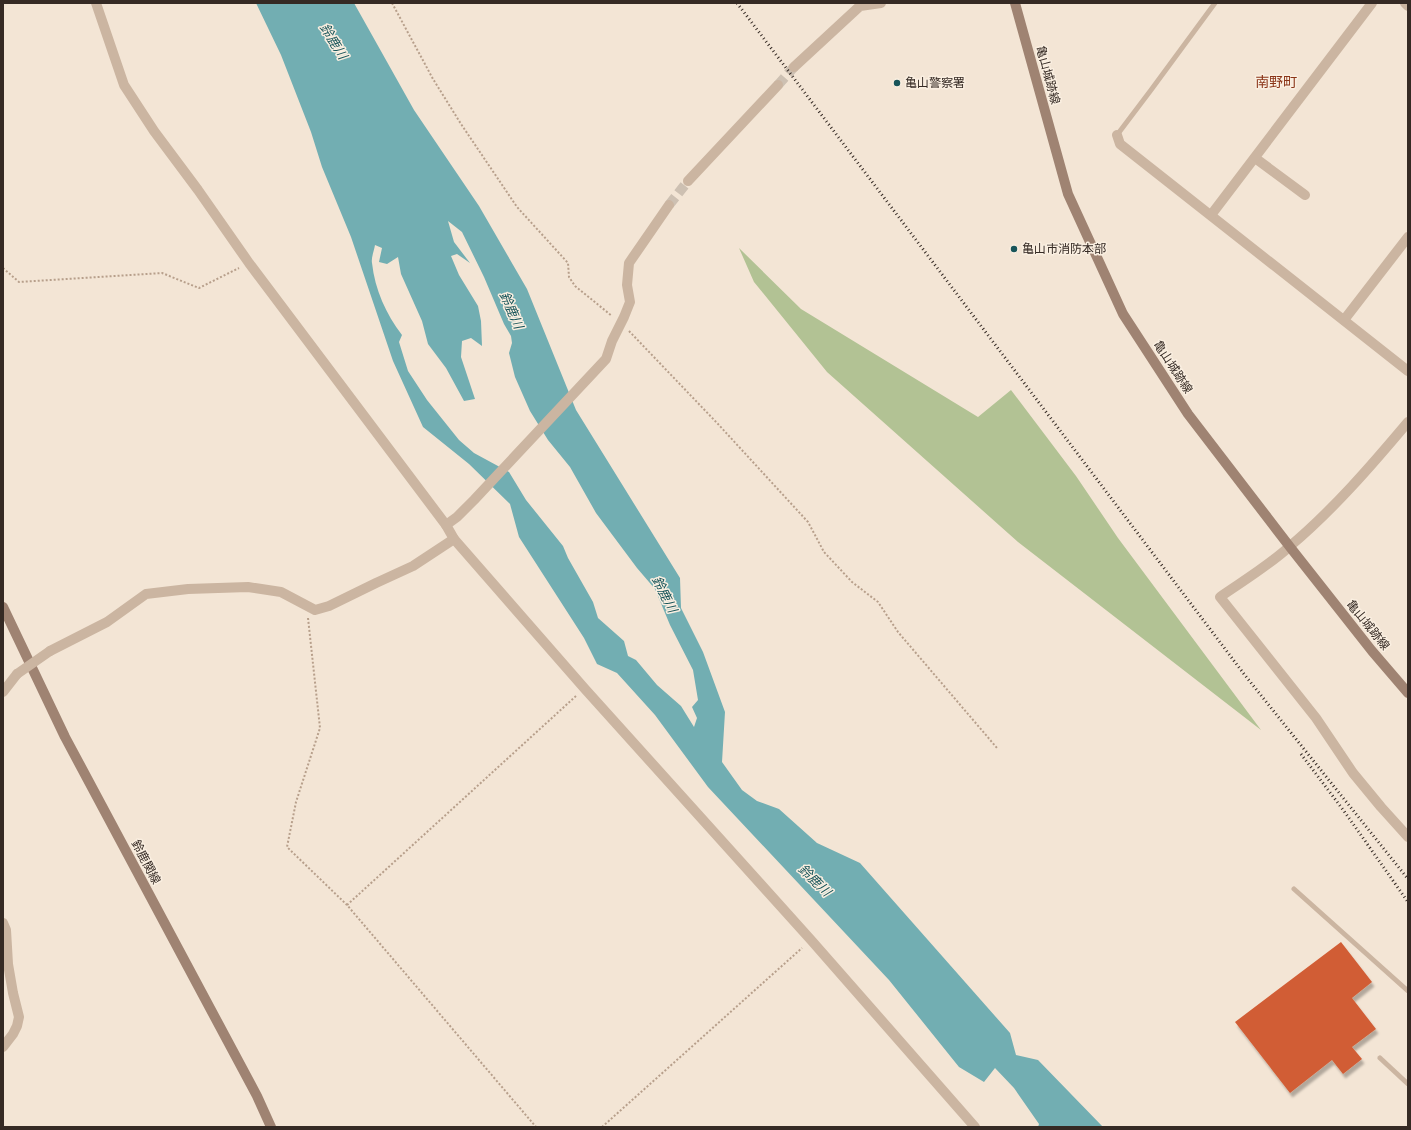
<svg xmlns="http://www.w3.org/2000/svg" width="1411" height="1130" font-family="'Space Grotesk','Noto Sans JP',sans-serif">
<defs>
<filter id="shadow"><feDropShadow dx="2.5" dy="4.5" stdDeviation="1" flood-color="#0004"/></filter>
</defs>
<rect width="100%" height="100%" fill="#f3e5d5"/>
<path fill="#b2c294" d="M739,248L801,309L978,417L1011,390L1076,476L1118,538L1261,730L1018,542L827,372L754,282Z"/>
<path fill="#72aeb2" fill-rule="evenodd" d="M256,3H354L414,110L479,206L527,289L576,410L680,578L681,608L703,652L725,712L722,762L742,790L757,801L779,809L817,843L860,863L1010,1033L1016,1055L1038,1060L1103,1127H1038L1039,1124L1014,1088L995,1068L984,1082L959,1067L889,980L708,787L655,715L617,673L597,664L584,638L519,537L510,504L469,464L423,427L393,361L351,237L322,167L311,132L281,55ZM448,221L462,232L484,277L504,324L511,336L512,343L509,353L515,377L530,411L548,440L570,467L596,513L637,568L655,589L670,625L693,670L698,700L692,707L697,718L694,727L681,706L657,685L636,660L628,656L624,641L598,618L593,602L568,558L563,546L526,500L509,472L474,453L459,440L427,400L408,371L399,342L402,335C386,314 375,290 372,263C371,258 374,251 375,245L382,248L379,262L387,264L398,257L401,274L422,321L428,344L446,368L464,401L475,399L461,357L462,341L471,338L482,346L481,321L478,306L459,275L451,256L457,254L470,263L454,242Z"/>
<path fill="#d15d35" filter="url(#shadow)" d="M1341,942L1372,982L1352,998L1376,1029L1352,1047L1362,1059L1343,1074L1332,1060L1290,1093L1235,1022Z"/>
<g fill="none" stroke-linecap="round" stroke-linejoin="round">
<g stroke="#cdc0b2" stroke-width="10" stroke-dasharray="10 5" stroke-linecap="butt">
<path d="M778,85L794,67"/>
<path d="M669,205L688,181"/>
</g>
<g stroke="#b79f8b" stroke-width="2" stroke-dasharray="2 2" stroke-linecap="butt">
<path d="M392,3L433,79L461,124L517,207L568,263L569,277L575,286L612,316"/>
<path d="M3,268L19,282L162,273L199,288L239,268"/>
<path d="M629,331L718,424L808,522L824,552L852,582L878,602L898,632L997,748"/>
<path d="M308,618L320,728L296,802L287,847L347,905L536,1127"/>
<path d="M347,905L576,696"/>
<path d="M602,1127L802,948"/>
</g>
<g stroke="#cbb5a1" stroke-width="5">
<path d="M1117,135L1151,90L1215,3"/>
<path d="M1294,889L1408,991"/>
<path d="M1380,1058L1408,1084"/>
</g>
<g stroke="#cbb5a1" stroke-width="10">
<path d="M96,3L124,85L154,131L198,190L249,263L446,525L454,539L585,689L811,940L975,1127"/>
<path d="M1405,3L1408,6"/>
<path d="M794,67L860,6L881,3"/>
<path d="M1117,135L1120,144L1408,371"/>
<path d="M1255,158L1305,195"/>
<path d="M688,181L778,85"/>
<path d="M1211,215L1372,3"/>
<path d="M1344,320L1408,237"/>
<path d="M1408,422C1371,466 1333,510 1289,547C1268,566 1243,581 1220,597L1316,718L1353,773L1381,807L1408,837"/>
<path d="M446,525L457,517L474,500L606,359L612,341L624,317L630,302L627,285L629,263L669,205"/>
<path d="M50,651L107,622L146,594L188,589L248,587L281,592L315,610L329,606L376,583L413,566L454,539"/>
<path d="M3,692L17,674"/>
<path d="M3,923L6,930L8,964L13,993L19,1017L17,1026L13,1034L3,1047"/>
</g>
<g stroke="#9f8372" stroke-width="10">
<path d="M1015,3L1068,194L1123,314L1188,414L1290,547L1372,651L1408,693"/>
<path d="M3,607L65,737L257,1096L271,1127"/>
</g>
<g stroke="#352a24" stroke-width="3" stroke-dasharray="1 3" stroke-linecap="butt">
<path d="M737,3L1244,674L1408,879"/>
<path d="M1301,754L1344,811L1408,902"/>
</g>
<path stroke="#cbb5a1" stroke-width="10" d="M17,674L50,651"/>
</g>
<g fill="#175459" stroke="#faefe1" stroke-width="1.5">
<circle cx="897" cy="83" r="4"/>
<circle cx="1014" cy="249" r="4"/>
</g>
<g text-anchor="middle" stroke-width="3" stroke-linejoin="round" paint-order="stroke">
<g font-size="12" fill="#352a24" stroke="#faefe1">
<text transform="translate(1048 75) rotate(75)" y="4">亀山城跡線</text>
<text transform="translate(1173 367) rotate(57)" y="4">亀山城跡線</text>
<text transform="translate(1368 625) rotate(51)" y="4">亀山城跡線</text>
<text transform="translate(146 862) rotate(62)" y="4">鈴鹿関線</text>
</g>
<g font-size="12" fill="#352a24" stroke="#faefe1" text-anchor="start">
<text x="905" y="87">亀山警察署</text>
<text x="1022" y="253">亀山市消防本部</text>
</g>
<g font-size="13" font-style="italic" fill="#175459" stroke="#faefe1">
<text transform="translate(334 41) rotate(58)" y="5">鈴鹿川</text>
<text transform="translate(512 310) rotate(66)" y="5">鈴鹿川</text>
<text transform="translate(665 594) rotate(63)" y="5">鈴鹿川</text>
<text transform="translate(815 880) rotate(44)" y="5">鈴鹿川</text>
</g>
<g font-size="14" fill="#8a3417" stroke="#faefe1">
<text x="1276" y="87">南野町</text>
</g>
</g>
<rect width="1411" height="1130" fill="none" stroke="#352a24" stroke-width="8"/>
</svg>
